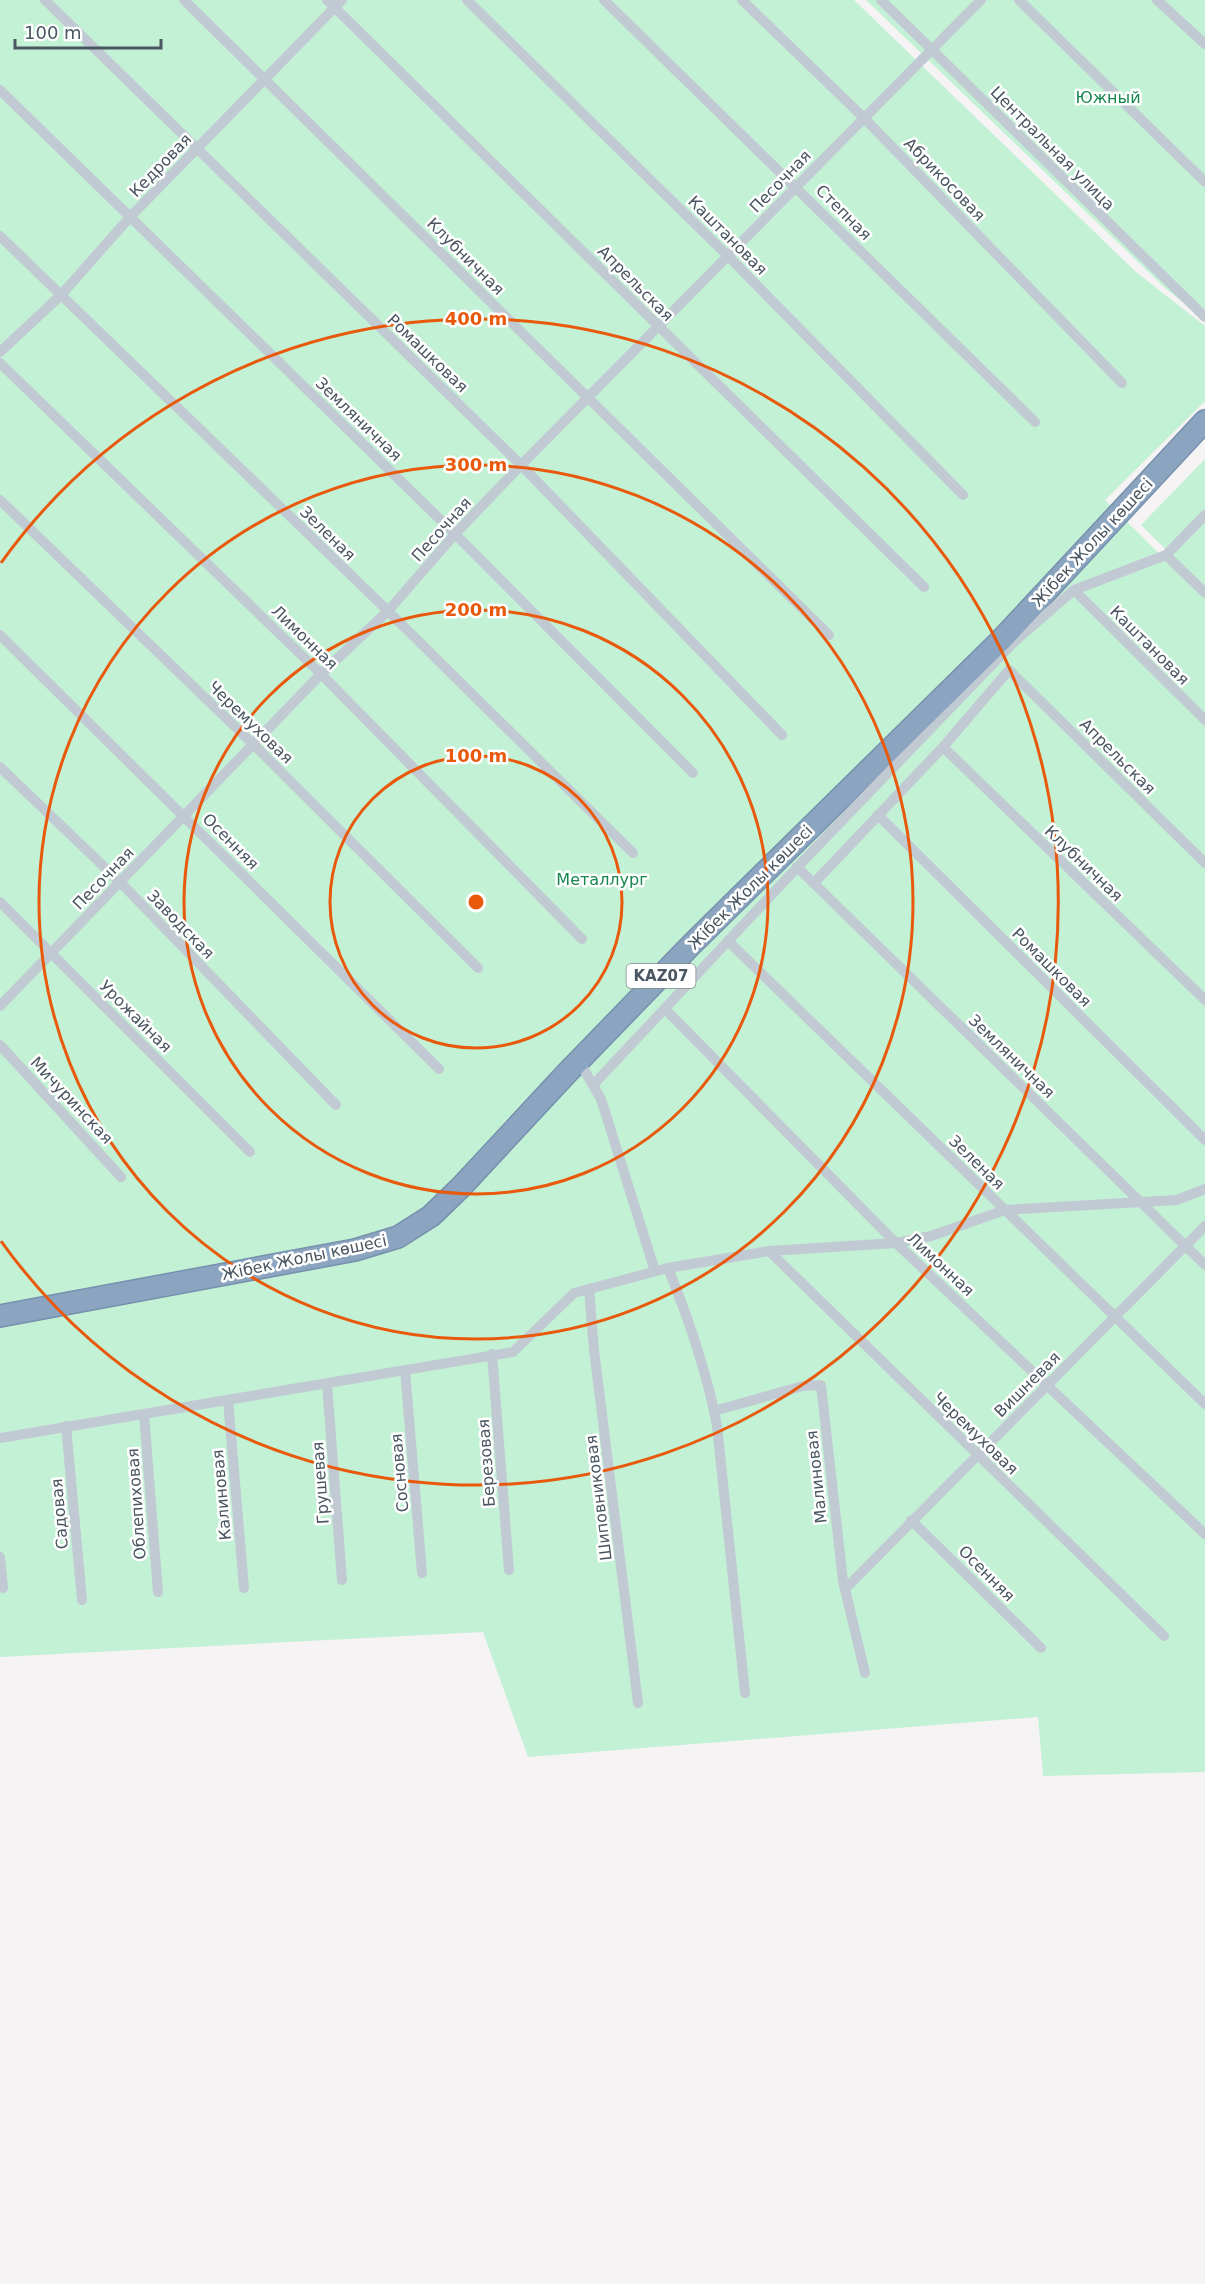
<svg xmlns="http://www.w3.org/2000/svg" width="1205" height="2284" font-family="'DejaVu Sans',sans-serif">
<rect width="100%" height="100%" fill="#f5f3f3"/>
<g fill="#c3f1d5">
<path d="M0,0H854L1136,272L1205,326V401L1105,500L1205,599V1772L1043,1776L1038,1717L528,1757L483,1632L0,1657Z"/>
<path d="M866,0H1205V320L1165,288Z"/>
<path d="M1205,459V588L1141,525Z"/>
</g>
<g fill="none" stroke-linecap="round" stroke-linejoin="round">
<defs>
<path id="highway" d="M0,1316L355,1250L398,1237L431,1216L461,1187L566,1074L691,945L1001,640L1205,421"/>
</defs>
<use href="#highway" stroke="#7690ad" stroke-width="24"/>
<g stroke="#c1cad2" stroke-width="10">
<path d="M45,0L521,465L782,735"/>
<path d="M184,0L829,635"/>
<path d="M327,0L924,587"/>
<path d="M467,0L728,256L963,495"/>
<path d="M604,0L1035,422"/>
<path d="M742,0L863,117L1122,383"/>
<path d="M881,0L1205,317"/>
<path d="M1019,0L1205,182"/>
<path d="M1157,0L1205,44"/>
<path d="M0,90L455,534L693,773"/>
<path d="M0,236L388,611L633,853"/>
<path d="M0,352L61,295L130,217L342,0"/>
<path d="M0,363L321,674L582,939"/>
<path d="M0,500L253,744L478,968"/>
<path d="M1166,555L1205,593"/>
<path d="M1074,590L1205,720"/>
<path d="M0,635L439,1069"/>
<path d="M943,747L1205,1000"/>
<path d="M0,767L120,882L336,1105"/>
<path d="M878,815L1205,1140"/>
<path d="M797,867L1205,1265"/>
<path d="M814,883L943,747L1009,670L1205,863"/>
<path d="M0,902L250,1152"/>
<path d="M728,941L1205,1404"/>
<path d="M0,1006L321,674L388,611L455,534L521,465L981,0"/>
<path d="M665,1009L896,1243L1205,1534"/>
<path d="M0,1045L121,1177"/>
<path d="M579,1061L601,1099L655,1271"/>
<path d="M593,1085L807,857L1015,641L1074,590L1166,555L1205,515"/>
<path d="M769,1251L1164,1636"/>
<path d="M668,1268C689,1320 707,1371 717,1426L745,1693"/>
<path d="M589,1289L594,1350L638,1703"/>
<path d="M492,1354L509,1570"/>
<path d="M405,1370L422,1573"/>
<path d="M327,1384L342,1580"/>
<path d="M228,1400L244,1588"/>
<path d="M714,1411L803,1386L821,1385L843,1581L865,1673"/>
<path d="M144,1414L158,1592"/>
<path d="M66,1426L82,1600"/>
<path d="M0,1438L513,1352L574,1293L668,1268L769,1251L896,1243L931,1236L1005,1210L1177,1200L1205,1189"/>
<path d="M911,1520L1041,1648"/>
<path d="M0,1557L3,1588"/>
<path d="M845,1589L1205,1226"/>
</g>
<use href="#highway" stroke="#8ba5c1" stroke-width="21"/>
</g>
<g fill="none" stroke="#e8590c" stroke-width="3">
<circle cx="476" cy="902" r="146"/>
<circle cx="476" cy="902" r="292"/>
<circle cx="476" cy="902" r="437"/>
<path d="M1 563A583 583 0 1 1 1 1241"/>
</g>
<g text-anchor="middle" stroke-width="5" stroke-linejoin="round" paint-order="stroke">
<rect fill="#fff" stroke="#808990" stroke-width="1.5" x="626.5" y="964" width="69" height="24" rx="4.5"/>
<g font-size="15" font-weight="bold" fill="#4a5661">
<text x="661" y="981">KAZ07</text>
</g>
<g font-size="16" fill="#17864f" stroke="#fff">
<text x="1108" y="103">Южный</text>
<text x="602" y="885">Металлург</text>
</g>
<g font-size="16" fill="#4a5661" stroke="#fff">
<text transform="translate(1053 148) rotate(45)" y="6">Центральная улица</text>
<text transform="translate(160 165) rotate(-46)" y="6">Кедровая</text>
<text transform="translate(945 179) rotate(46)" y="6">Абрикосовая</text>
<text transform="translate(780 181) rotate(-46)" y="6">Песочная</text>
<text transform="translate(844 212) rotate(45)" y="6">Степная</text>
<text transform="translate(728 235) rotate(45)" y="6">Каштановая</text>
<text transform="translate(466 256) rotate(45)" y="6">Клубничная</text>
<text transform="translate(636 283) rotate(45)" y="6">Апрельская</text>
<text transform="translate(428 353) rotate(44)" y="6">Ромашковая</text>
<text transform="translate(359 419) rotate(44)" y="6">Земляничная</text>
<text transform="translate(441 529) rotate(-48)" y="6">Песочная</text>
<text transform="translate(328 533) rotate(44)" y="6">Зеленая</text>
<text transform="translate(1092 542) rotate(-47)" y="6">Жібек Жолы көшесі</text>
<text transform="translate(305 637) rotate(44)" y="6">Лимонная</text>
<text transform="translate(1150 645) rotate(45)" y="6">Каштановая</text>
<text transform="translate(251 722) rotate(44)" y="6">Черемуховая</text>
<text transform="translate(1118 756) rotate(45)" y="6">Апрельская</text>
<text transform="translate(231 841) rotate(45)" y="6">Осенняя</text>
<text transform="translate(1084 863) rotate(44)" y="6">Клубничная</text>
<text transform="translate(103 878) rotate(-46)" y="6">Песочная</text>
<text transform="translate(750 887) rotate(-45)" y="6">Жібек Жолы көшесі</text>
<text transform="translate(181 924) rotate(46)" y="6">Заводская</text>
<text transform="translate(1052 967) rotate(45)" y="6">Ромашковая</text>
<text transform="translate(136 1016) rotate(45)" y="6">Урожайная</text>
<text transform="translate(1012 1056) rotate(44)" y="6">Земляничная</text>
<text transform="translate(72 1100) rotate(47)" y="6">Мичуринская</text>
<text transform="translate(977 1162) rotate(44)" y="6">Зеленая</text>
<text transform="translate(304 1257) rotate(-12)" y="6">Жібек Жолы көшесі</text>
<text transform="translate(941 1264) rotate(43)" y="6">Лимонная</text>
<text transform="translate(1027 1384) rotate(-45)" y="6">Вишневая</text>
<text transform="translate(976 1433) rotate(44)" y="6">Черемуховая</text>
<text transform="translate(486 1463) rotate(-94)" y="6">Березовая</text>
<text transform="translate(399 1473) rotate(-95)" y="6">Сосновая</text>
<text transform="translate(816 1477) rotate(-96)" y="6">Малиновая</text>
<text transform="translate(320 1483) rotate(-94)" y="6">Грушевая</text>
<text transform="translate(221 1495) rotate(-95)" y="6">Калиновая</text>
<text transform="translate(598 1498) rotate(-97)" y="6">Шиповниковая</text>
<text transform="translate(136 1504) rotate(-94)" y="6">Облепиховая</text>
<text transform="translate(59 1514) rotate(-95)" y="6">Садовая</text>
<text transform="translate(987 1573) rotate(45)" y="6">Осенняя</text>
</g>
</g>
<circle cx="476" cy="902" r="9" fill="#e8590c" stroke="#fff" stroke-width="3"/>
<g font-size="18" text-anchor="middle" font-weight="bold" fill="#e8590c" stroke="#fff" stroke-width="5" stroke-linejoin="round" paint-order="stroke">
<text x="476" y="325">400 m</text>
<text x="476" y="471">300 m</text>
<text x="476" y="616">200 m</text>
<text x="476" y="762">100 m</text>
</g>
<path d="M15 39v9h146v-9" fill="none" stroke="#4a5661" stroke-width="3"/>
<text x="24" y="39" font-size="18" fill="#4a5661" stroke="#ffffff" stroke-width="4.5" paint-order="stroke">100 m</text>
</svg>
